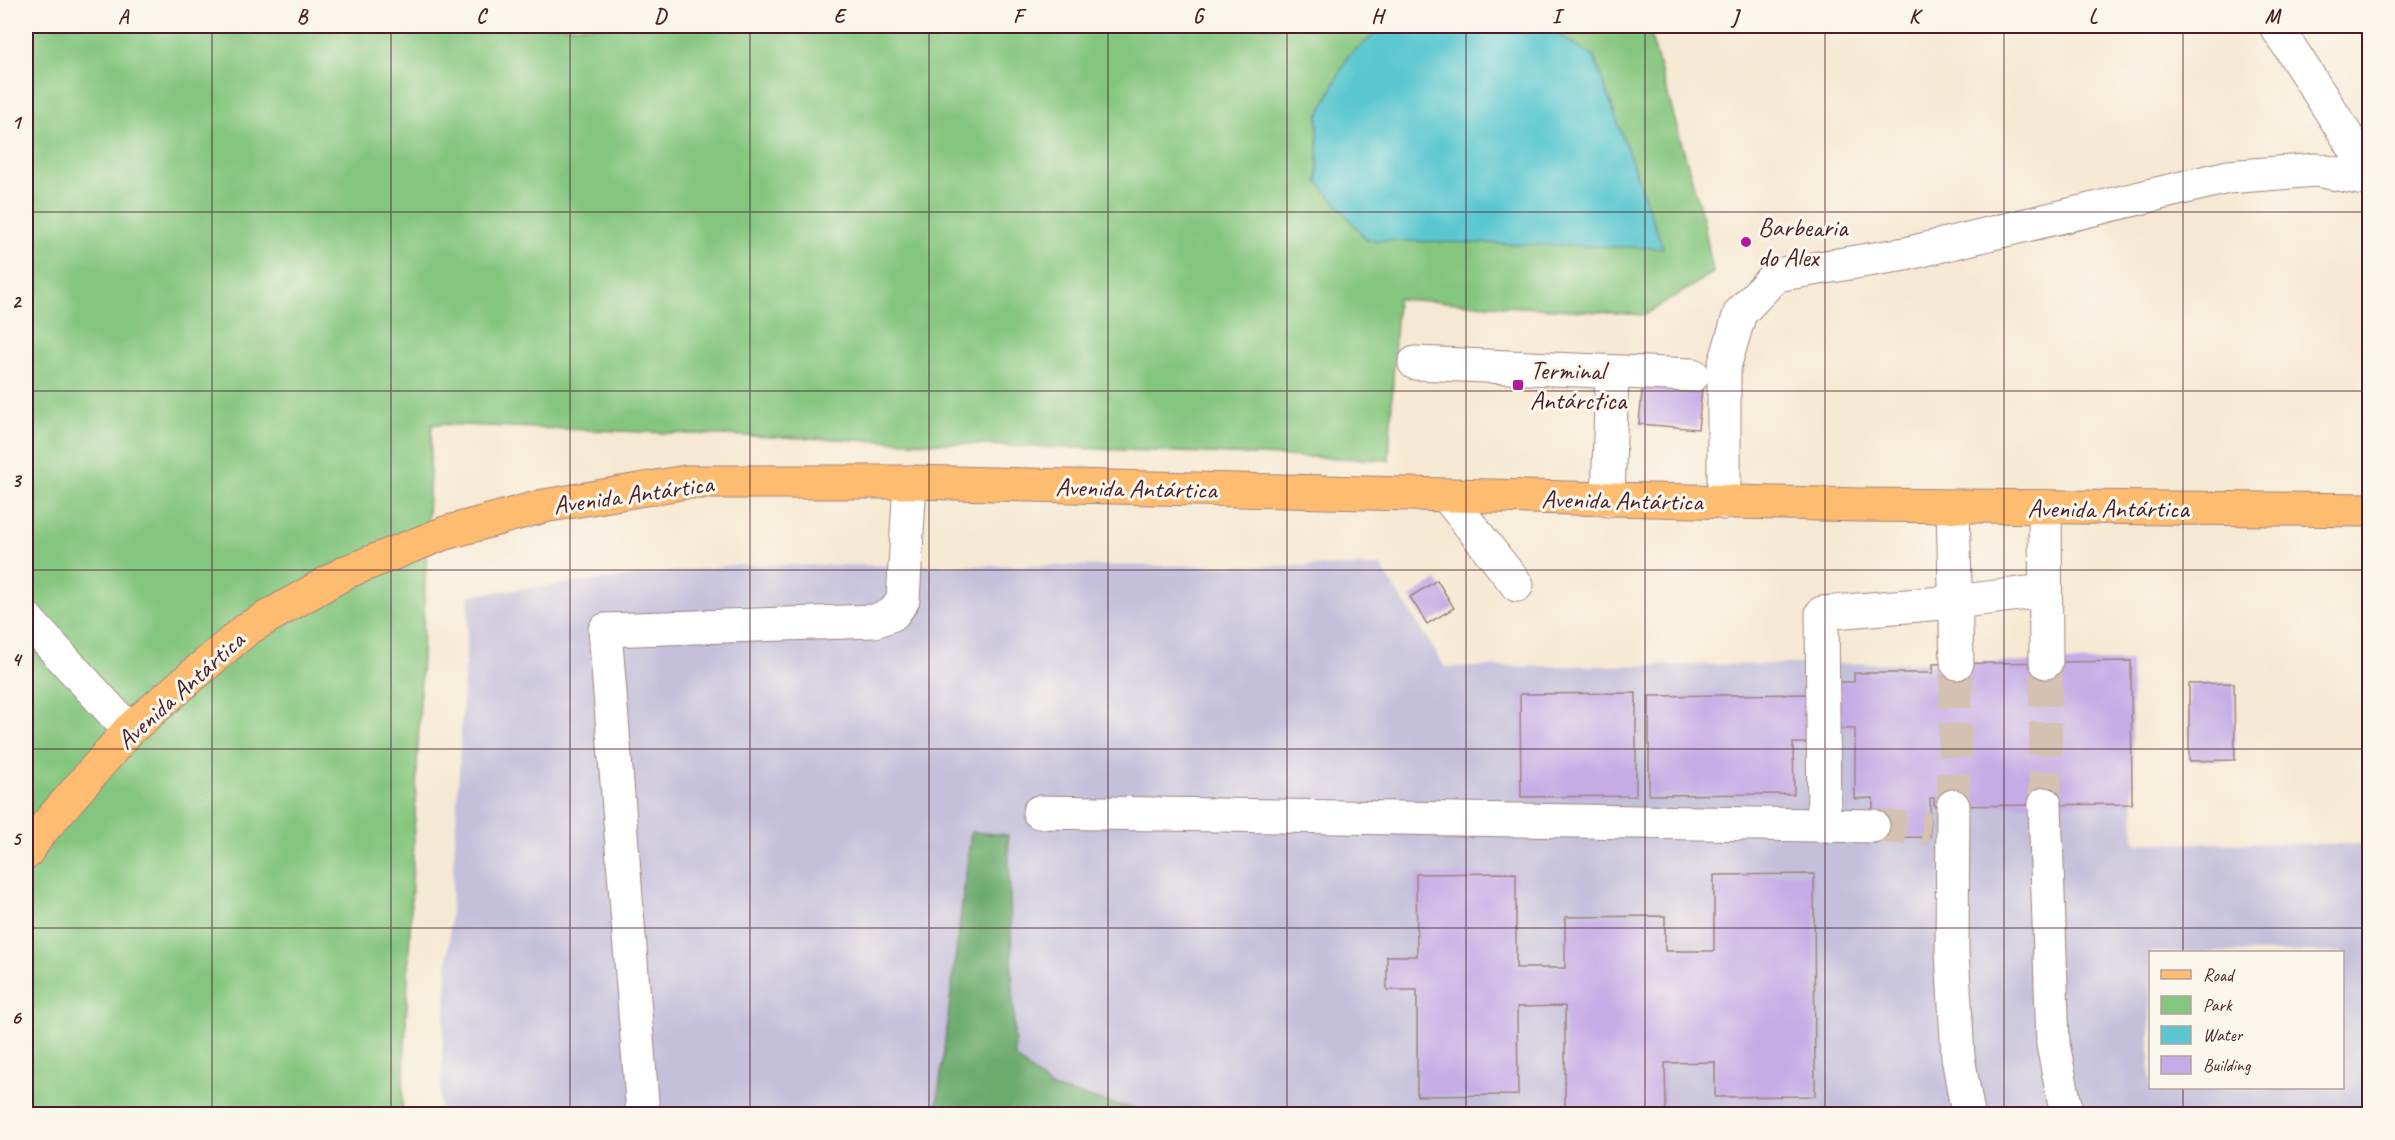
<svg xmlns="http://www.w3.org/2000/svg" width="2395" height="1140" font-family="Caveat,sans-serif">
<rect width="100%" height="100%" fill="#fbf7ec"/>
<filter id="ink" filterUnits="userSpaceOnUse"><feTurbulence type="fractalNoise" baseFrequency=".0167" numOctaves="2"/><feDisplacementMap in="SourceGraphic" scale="12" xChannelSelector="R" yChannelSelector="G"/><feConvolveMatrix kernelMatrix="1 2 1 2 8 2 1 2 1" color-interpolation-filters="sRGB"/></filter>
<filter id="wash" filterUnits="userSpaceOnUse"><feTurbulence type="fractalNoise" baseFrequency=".008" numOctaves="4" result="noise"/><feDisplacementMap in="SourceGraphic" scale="24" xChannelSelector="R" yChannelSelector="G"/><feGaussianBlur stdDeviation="1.35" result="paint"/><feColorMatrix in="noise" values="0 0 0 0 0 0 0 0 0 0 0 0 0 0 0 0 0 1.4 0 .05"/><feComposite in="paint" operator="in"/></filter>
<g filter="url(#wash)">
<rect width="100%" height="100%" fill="#f6e9d3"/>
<path fill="#c4c0db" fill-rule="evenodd" d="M734,565L1381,566L1445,667L2131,661L2134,843L2369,844V1114H439L469,595ZM2150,952H2342V1088H2150Z"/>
<path fill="#85c67f" stroke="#687255" stroke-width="1.5" d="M26,26H1648L1703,218L1713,273L1645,315L1397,299L1389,460L432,424L402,1114H26Z"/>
<path fill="#6cab6e" stroke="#5b654c" stroke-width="1.5" d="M971,832L1008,835L1015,1057L1051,1088L1155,1114H936Z"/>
<path fill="#5ac7d0" stroke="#52737e" stroke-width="1.5" d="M1386,26H1529L1550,29L1594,57L1663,248L1367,240L1318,182V117L1348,56Z"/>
<g id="blocks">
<g fill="#c5ace6">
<path d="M1643,383L1702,388L1698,429L1639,424Z"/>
<path d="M1437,580L1454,608L1427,624L1410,597Z"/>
<path d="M2131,661L2132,804L1934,806V798H1930V837L1873,838V798L1855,799V729L1824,728V682H1854V673H1933V664Z"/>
<path d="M2234,683L2235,760L2189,761V684Z"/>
<path d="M1636,693V796L1521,797L1520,694Z"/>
<path d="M1812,694V743H1793L1794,794L1649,795V696Z"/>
<path d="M1516,873V968H1565V917L1665,916V951H1714V875L1814,874L1815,1096L1715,1097V1062L1665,1063L1666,1114H1565V1006L1517,1007L1518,1095L1417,1096V990H1387V956H1417L1416,874Z"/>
</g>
</g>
</g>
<g filter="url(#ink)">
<use href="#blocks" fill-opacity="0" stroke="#a0847f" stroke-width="1.5"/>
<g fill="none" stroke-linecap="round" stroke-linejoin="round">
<g stroke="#d4c1b1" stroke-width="33" stroke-dasharray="33 16" stroke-linecap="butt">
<path d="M2045,804L2046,662"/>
<path d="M1953,806L1957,663"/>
<path d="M1873,826L1930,829"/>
</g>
<defs>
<g id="minor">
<path d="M2276,26L2370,172"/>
<path d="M1415,363L1693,375"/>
<path d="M1447,496L1517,585"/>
<path d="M1608,500L1612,373"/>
<path d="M1724,503V367L1740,313L1776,275L1905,254L2228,177L2316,170L2370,180"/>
<path d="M1953,507L1957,663"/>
<path d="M2045,507L2046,662"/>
<path d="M26,618L129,730"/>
<path d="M2045,804L2053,1045L2067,1114"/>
<path d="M1953,806L1952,952L1958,1057L1968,1114"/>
<path d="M1039,812L1873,826"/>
<path d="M1824,823L1822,613L1955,602L2045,591"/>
<path d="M643,1114L605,630L875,621L893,614L903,600L910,482"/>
</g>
<path id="major" d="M26,853L38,835L129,730L247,629L346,572L445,533L544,506L686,482H910L1860,505L2370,510"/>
</defs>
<use href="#minor" stroke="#a0847f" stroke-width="35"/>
<use href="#major" stroke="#a0847f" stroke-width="35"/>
<use href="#minor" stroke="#fff" stroke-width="33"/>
<use href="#major" stroke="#fdbc70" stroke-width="33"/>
</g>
</g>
<path fill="none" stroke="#4a1f2b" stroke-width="1.5" stroke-opacity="0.55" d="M212,26V1114M391,26V1114M570,26V1114M750,26V1114M929,26V1114M1108,26V1114M1287,26V1114M1466,26V1114M1645,26V1114M1825,26V1114M2004,26V1114M2183,26V952M26,212H2370M26,391H2370M26,570H2370M26,749H2370M26,928H2370M2183,1088V1114"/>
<g fill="#b5179e" stroke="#fbf7ec" stroke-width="2">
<circle cx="1746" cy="242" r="6"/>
<rect x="1512" y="379" width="12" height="12" rx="3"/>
</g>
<g text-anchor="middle" stroke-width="6" stroke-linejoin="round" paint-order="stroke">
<g font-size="26" fill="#4a1f2b" stroke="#fbf7ec" text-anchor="start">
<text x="1758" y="236">Barbearia<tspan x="1758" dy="30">do Alex</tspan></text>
<text x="1530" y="379">Terminal<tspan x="1530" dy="30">Antárctica</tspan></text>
</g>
<g font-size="26" fill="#4a1f2b" stroke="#fbf7ec">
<text transform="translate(1136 488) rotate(1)" y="9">Avenida Antártica</text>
<text transform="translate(633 494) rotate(-8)" y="9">Avenida Antártica</text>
<text transform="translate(1622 500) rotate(1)" y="9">Avenida Antártica</text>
<text x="2108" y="517">Avenida Antártica</text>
<text transform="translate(180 690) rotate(-42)" y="9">Avenida Antártica</text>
</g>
</g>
<rect width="2395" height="1140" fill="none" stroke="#fbf7ec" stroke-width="66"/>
<rect x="2149" y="951" width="195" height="138" fill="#fbf7ec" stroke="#b4a19f" stroke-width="1.5"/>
<rect x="2161" y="970" width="30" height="9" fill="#fdbc70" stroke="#b4a19f" stroke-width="1.5"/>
<text x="2203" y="981" font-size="18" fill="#4a1f2b">Road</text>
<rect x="2161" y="996" width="30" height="18" fill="#85c67f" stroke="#b4a19f" stroke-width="1.5"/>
<text x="2203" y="1011" font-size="18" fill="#4a1f2b">Park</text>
<rect x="2161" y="1026" width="30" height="18" fill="#5ac7d0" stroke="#b4a19f" stroke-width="1.5"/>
<text x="2203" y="1041" font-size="18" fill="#4a1f2b">Water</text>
<rect x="2161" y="1056" width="30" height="18" fill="#c5ace6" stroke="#b4a19f" stroke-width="1.5"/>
<text x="2203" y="1071" font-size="18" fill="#4a1f2b">Building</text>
<rect x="33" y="33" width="2329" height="1074" fill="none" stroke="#4a1f2b" stroke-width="2"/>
<g font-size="20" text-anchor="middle" font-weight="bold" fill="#4a1f2b">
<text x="123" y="23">A</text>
<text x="302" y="23">B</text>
<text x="481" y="23">C</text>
<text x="660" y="23">D</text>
<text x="839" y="23">E</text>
<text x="1018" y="23">F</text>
<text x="1198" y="23">G</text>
<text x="1377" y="23">H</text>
<text x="1556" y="23">I</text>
<text x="1735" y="23">J</text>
<text x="1914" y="23">K</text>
<text x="2093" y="23">L</text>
<text x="2272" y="23">M</text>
<text x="16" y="129">1</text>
<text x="16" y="308">2</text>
<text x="16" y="487">3</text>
<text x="16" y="666">4</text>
<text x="16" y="845">5</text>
<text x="16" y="1024">6</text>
</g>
</svg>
